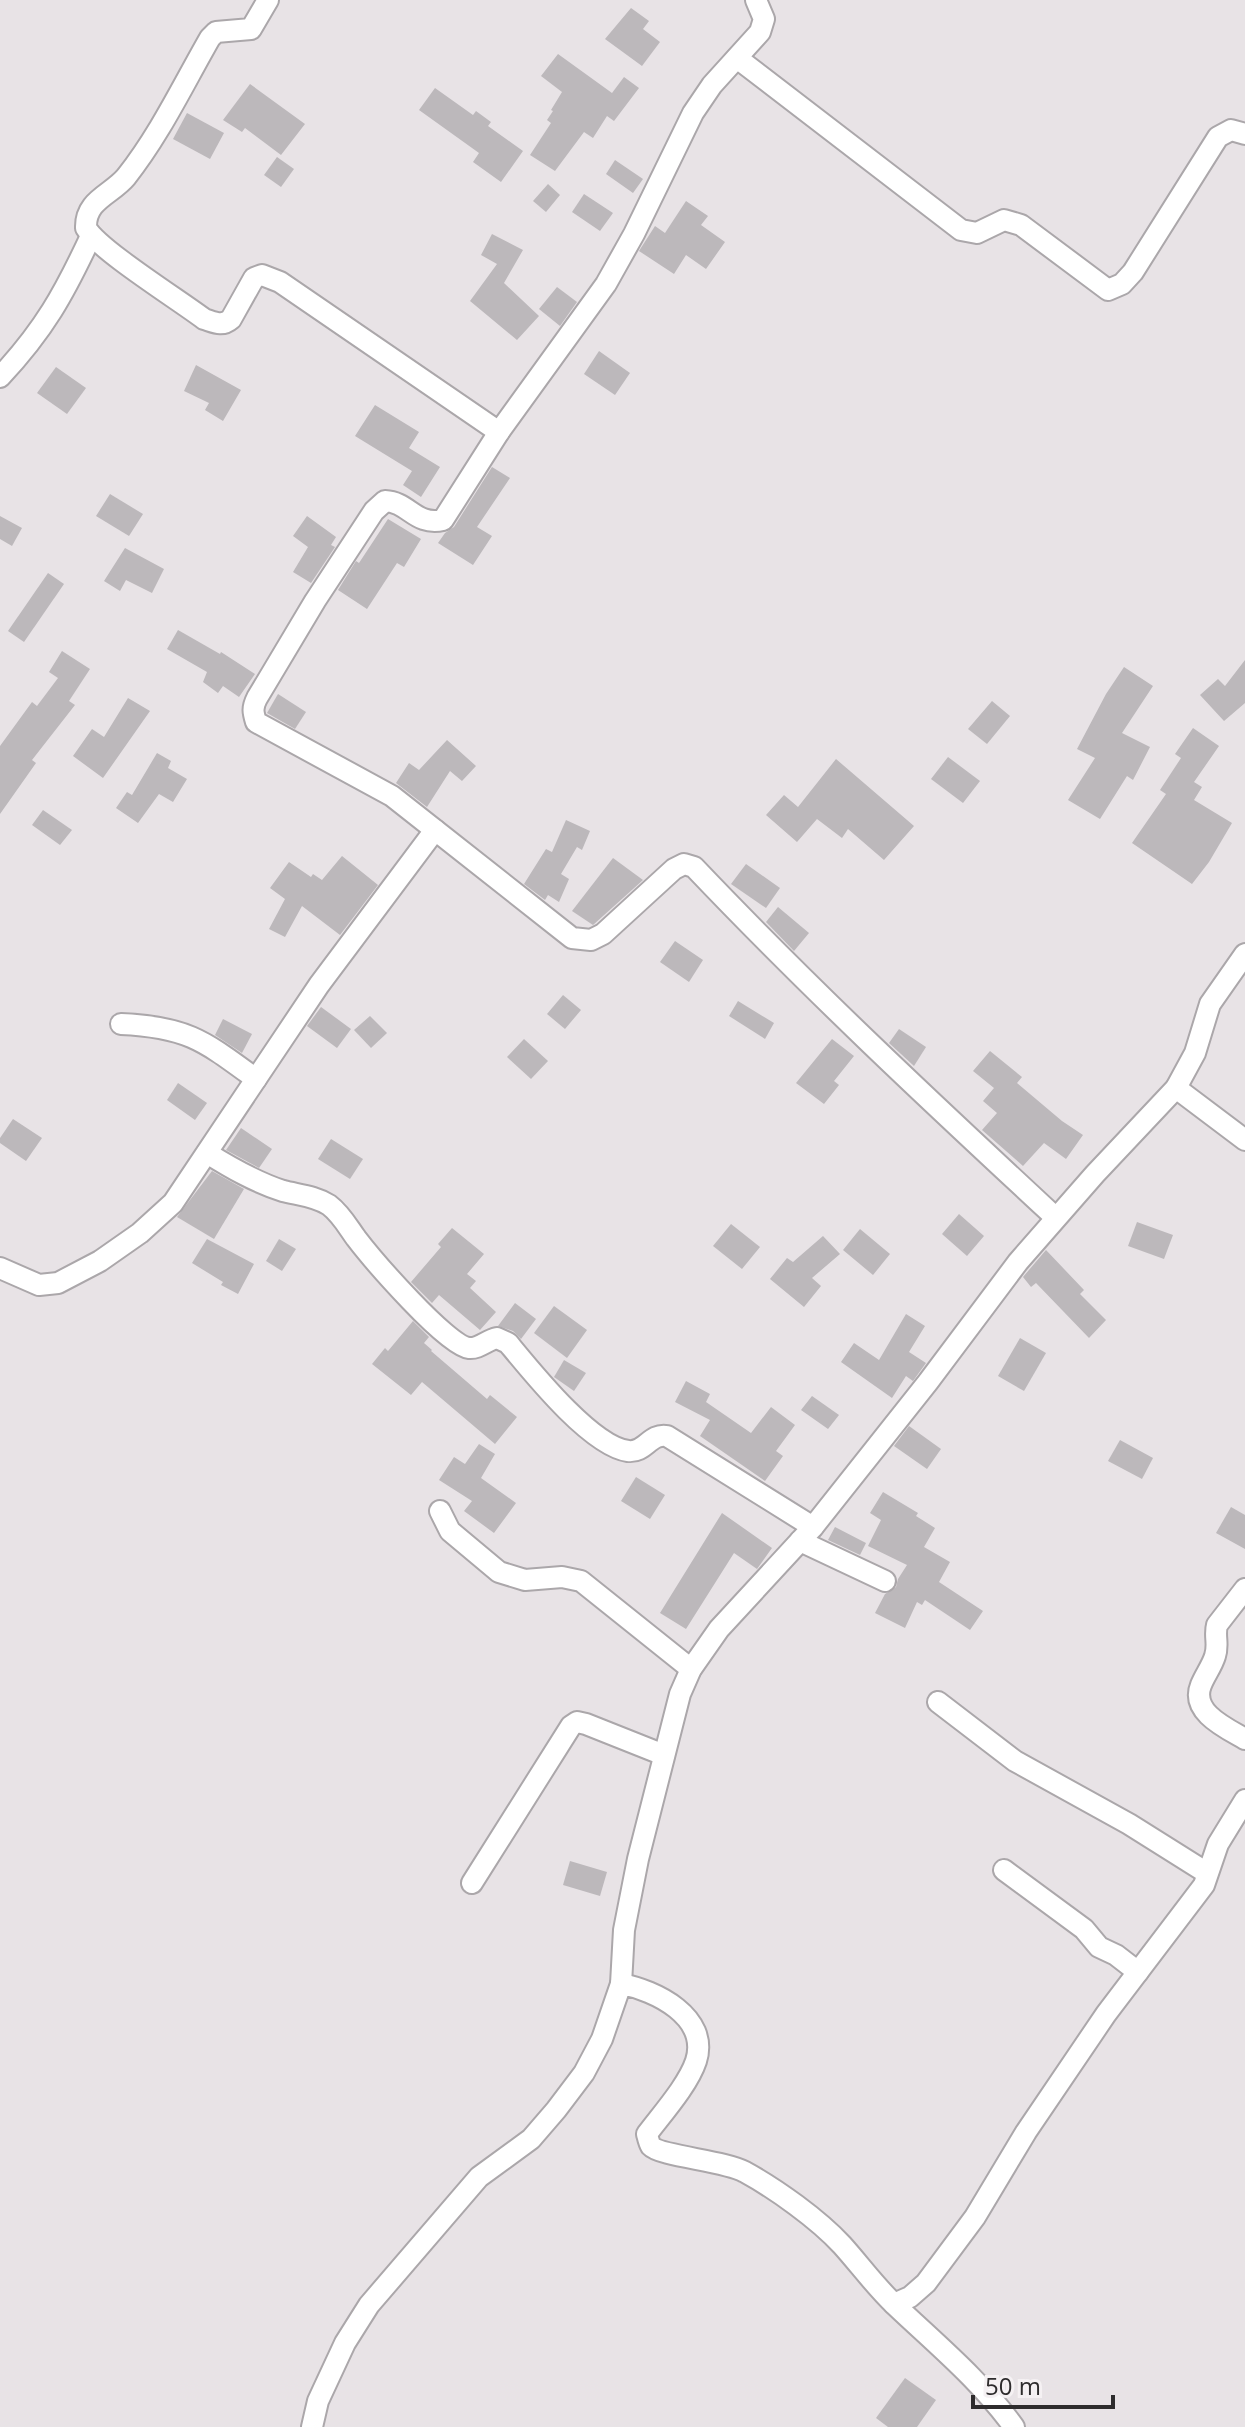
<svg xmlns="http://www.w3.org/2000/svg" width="1245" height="2427" font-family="'Open Sans',sans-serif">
<rect width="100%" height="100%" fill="#e8e3e6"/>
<g fill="#bcb8bb">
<path d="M631,8L649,21L643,29L660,42L642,66L605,39Z"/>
<path d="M558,54L612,93L624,77L639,88L614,121L607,116L593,138L584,132L555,171L530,155L551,123L547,120L553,111L551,110L562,92L541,76Z"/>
<path d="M250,84L305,124L281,155L245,128L242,132L223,120Z"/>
<path d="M435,88L473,115L476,111L491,122L488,126L523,151L501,182L473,162L479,153L419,110Z"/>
<path d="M187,113L224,133L210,159L173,139Z"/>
<path d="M277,157L294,169L281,187L264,175Z"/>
<path d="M615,160L643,179L633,193L606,174Z"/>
<path d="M548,184L560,195L546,212L533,201Z"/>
<path d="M584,194L613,213L600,231L572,212Z"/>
<path d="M686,201L708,216L701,225L725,242L706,269L686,255L674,274L639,251L655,226L665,233Z"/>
<path d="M492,234L523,250L504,283L539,316L517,340L470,301L497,264L481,255Z"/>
<path d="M557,287L577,302L560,326L539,309Z"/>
<path d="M599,351L630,373L615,395L584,374Z"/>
<path d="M196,365L241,390L223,421L205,410L209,403L184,391Z"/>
<path d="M56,367L86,388L67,414L37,393Z"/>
<path d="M375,405L419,432L409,448L440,467L421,497L403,485L412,471L355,436Z"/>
<path d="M492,467L510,478L477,527L492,536L473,565L438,543L445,533L454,527Z"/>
<path d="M110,494L143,514L129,536L96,516Z"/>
<path d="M0,516L22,528L12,546L0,539Z"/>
<path d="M307,516L336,537L331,545L335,547L311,583L293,572L308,547L293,536Z"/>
<path d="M388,519L421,539L404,567L397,563L367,609L338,590L356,561L359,563Z"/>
<path d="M125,548L164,569L152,593L126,580L120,591L104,581Z"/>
<path d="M48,573L64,584L24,642L8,631Z"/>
<path d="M178,630L220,654L221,652L255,674L239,697L223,686L218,693L203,682L207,672L167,649Z"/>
<path d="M62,651L90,669L69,701L75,705L32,760L36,763L0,814V746L32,702L37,706L58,678L49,672Z"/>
<path d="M1245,660V703L1224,721L1200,695L1218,679L1225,686Z"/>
<path d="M1124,667L1153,686L1122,733L1150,747L1133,780L1127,776L1100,819L1068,800L1095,758L1077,749L1106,694Z"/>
<path d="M278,694L306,712L295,729L267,713Z"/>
<path d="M128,698L150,711L103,778L73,756L92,729L104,737Z"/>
<path d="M992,701L1010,716L987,744L968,729Z"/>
<path d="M1193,728L1219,746L1194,782L1202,787L1194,800L1232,823L1209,862L1192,884L1132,843L1166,794L1160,790L1181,758L1175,754Z"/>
<path d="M447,740L476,766L462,781L450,771L427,807L396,783L409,763L419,770Z"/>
<path d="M157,753L171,761L168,768L187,779L173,802L159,794L138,823L116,808L127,792L132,795Z"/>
<path d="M948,757L980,781L963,803L931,779Z"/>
<path d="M836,759L914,826L884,860L848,829L842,838L817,819L797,842L766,815L784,795L798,807Z"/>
<path d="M43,810L72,830L60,845L32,825Z"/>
<path d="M566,820L590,831L582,850L577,847L561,874L569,879L559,902L548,895L545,900L524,884L546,849L552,852Z"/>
<path d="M342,856L378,885L340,935L302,906L285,937L269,929L285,899L270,888L289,862L311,877L313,874L322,880Z"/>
<path d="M613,858L643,880L593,925L572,911Z"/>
<path d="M746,864L780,888L766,908L731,884Z"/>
<path d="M778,907L809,933L794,951L766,922Z"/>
<path d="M675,941L703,960L689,982L660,962Z"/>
<path d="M563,995L581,1010L565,1029L547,1014Z"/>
<path d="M738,1001L774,1023L765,1039L729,1016Z"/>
<path d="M321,1007L351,1029L337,1048L307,1026Z"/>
<path d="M370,1016L387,1033L371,1048L354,1030Z"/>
<path d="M223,1019L252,1034L242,1053L215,1035Z"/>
<path d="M899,1029L926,1047L914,1066L889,1043Z"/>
<path d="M524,1039L548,1061L531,1079L507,1057Z"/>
<path d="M832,1039L854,1056L834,1081L839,1085L824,1104L796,1083Z"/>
<path d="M990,1051L1022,1077L1017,1083L1062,1121L1083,1135L1066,1159L1044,1143L1023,1166L982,1130L997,1113L983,1101L994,1088L973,1071Z"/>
<path d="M178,1083L207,1103L195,1120L167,1100Z"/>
<path d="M13,1119L42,1138L26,1161L0,1143V1138Z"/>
<path d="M241,1128L272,1149L259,1168L226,1150Z"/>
<path d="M331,1139L363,1159L350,1179L318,1159Z"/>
<path d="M212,1171L244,1189L214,1239L177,1217Z"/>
<path d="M959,1214L984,1236L967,1256L942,1234Z"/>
<path d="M1137,1222L1173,1235L1164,1259L1128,1246Z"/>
<path d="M731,1224L760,1247L742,1269L713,1246Z"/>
<path d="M452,1228L484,1254L467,1274L476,1281L470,1288L496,1312L480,1330L439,1295L432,1303L411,1282L441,1247L438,1244Z"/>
<path d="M860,1229L890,1254L873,1275L843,1250Z"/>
<path d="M823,1236L840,1254L812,1278L821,1286L804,1307L770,1279L787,1258L793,1262Z"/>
<path d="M207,1239L254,1264L238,1294L221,1285L223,1282L192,1263Z"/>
<path d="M279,1239L296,1249L282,1271L266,1261Z"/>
<path d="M1046,1250L1084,1290L1080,1294L1106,1320L1089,1338L1036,1283L1031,1287L1023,1277Z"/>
<path d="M515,1303L536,1319L521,1339L513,1331L498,1326Z"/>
<path d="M554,1306L587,1330L567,1358L534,1333Z"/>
<path d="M906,1314L925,1326L909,1352L926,1363L913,1381L906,1376L892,1398L841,1362L854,1343L879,1360Z"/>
<path d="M413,1321L429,1337L424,1343L432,1350L431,1351L487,1399L490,1395L517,1417L495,1444L422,1382L411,1395L372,1364L385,1348L388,1351Z"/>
<path d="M1020,1338L1046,1353L1024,1391L998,1376Z"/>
<path d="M564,1360L586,1373L574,1391L554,1377Z"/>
<path d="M686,1381L710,1394L706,1402L751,1433L771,1407L795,1425L776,1451L783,1456L765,1481L700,1436L710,1420L675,1402Z"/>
<path d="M812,1396L839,1415L828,1429L801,1410Z"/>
<path d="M909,1426L941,1449L927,1469L894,1446Z"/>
<path d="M1120,1440L1153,1458L1142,1479L1108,1461Z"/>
<path d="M479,1444L495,1454L481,1478L516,1503L494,1533L464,1511L472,1501L439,1480L454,1457L465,1464Z"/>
<path d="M636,1477L665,1495L650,1519L621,1501Z"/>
<path d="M883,1492L918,1513L916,1516L935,1528L924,1547L950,1562L939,1582L983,1611L970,1630L925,1600L922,1605L917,1602L905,1628L875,1613L885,1594L896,1587L898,1579L907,1565L868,1546L881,1520L870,1513Z"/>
<path d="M1231,1507L1245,1515V1549L1216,1533Z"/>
<path d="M722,1513L772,1548L757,1569L734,1553L686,1629L660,1613Z"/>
<path d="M835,1527L866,1543L860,1555L828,1540Z"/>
<path d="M570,1861L607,1872L600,1896L563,1885Z"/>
<path d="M905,2378L936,2400L917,2427H888L876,2418Z"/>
</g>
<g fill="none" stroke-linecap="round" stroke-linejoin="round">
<defs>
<g id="minor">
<path d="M268,0L251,29L216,32L210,38C183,85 160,134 126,177C111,195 85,200 86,228C99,250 179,300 204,319C214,322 222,327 231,319L254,278L262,275L280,282L499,432"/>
<path d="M756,0L764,19L760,32L712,85L693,113L634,234L606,284L499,432L443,520C415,526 409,502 385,501L374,511L315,601L257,698C252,708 253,712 256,722L392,796L572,938L591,940L603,934L674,869L684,864L694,867C810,989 932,1103 1055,1217"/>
<path d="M737,58L961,230L977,233L1004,220L1021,225L1108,290L1122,284L1133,272L1218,137L1231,130L1245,134"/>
<path d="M0,377C44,330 64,294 91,236"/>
<path d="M121,1024C188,1027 204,1041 256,1079"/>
<path d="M1176,1088L1245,1140"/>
<path d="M207,1153C231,1168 255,1182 283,1191C299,1195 315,1196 329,1205C341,1214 348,1227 356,1238C372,1259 447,1346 469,1348C479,1349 487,1340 497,1338L508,1343C532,1372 591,1446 628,1451C645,1453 650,1433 667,1436L813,1527"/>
<path d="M0,1268L39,1285L58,1283L100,1261L140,1233L173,1203L319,985L435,830"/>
<path d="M440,1511L450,1531L499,1572L525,1580L562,1577L581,1581L691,1669"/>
<path d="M800,1541L885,1581"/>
<path d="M1245,1589L1217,1625C1214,1636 1219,1644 1215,1656C1212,1666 1205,1675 1201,1685C1190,1712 1226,1728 1245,1739"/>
<path d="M938,1702L1015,1761L1129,1824L1207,1873"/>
<path d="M1004,1870L1084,1929L1099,1947L1116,1955L1138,1972"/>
<path d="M472,1883L571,1726L577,1722L586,1724L664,1755"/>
<path d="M621,1984L624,1930L638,1859L680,1694L691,1669L719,1629L813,1527L928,1382L1018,1262L1095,1174L1176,1088L1195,1053L1210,1004L1245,954"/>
<path d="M894,2304L910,2297L926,2283L975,2217L1026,2132L1106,2014L1204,1885L1218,1844L1245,1800"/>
<path d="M312,2427L318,2401L345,2343L369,2305L479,2177L531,2139L556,2110L584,2073L602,2039L621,1984C655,1990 710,2017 696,2061C688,2085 662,2114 647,2134C648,2138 649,2143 651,2146C660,2156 726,2161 745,2172C776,2189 818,2219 842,2245C860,2265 875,2286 895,2305C936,2344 980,2380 1014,2427"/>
</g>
</defs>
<use href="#minor" stroke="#aba7aa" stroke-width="24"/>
<use href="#minor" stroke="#fff" stroke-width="20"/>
</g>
<path d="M973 2395v12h140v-12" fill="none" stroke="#2e2c2d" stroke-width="4"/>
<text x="985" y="2395" font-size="24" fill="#2e2c2d" stroke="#f5f1f3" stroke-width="6" paint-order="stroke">50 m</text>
</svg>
